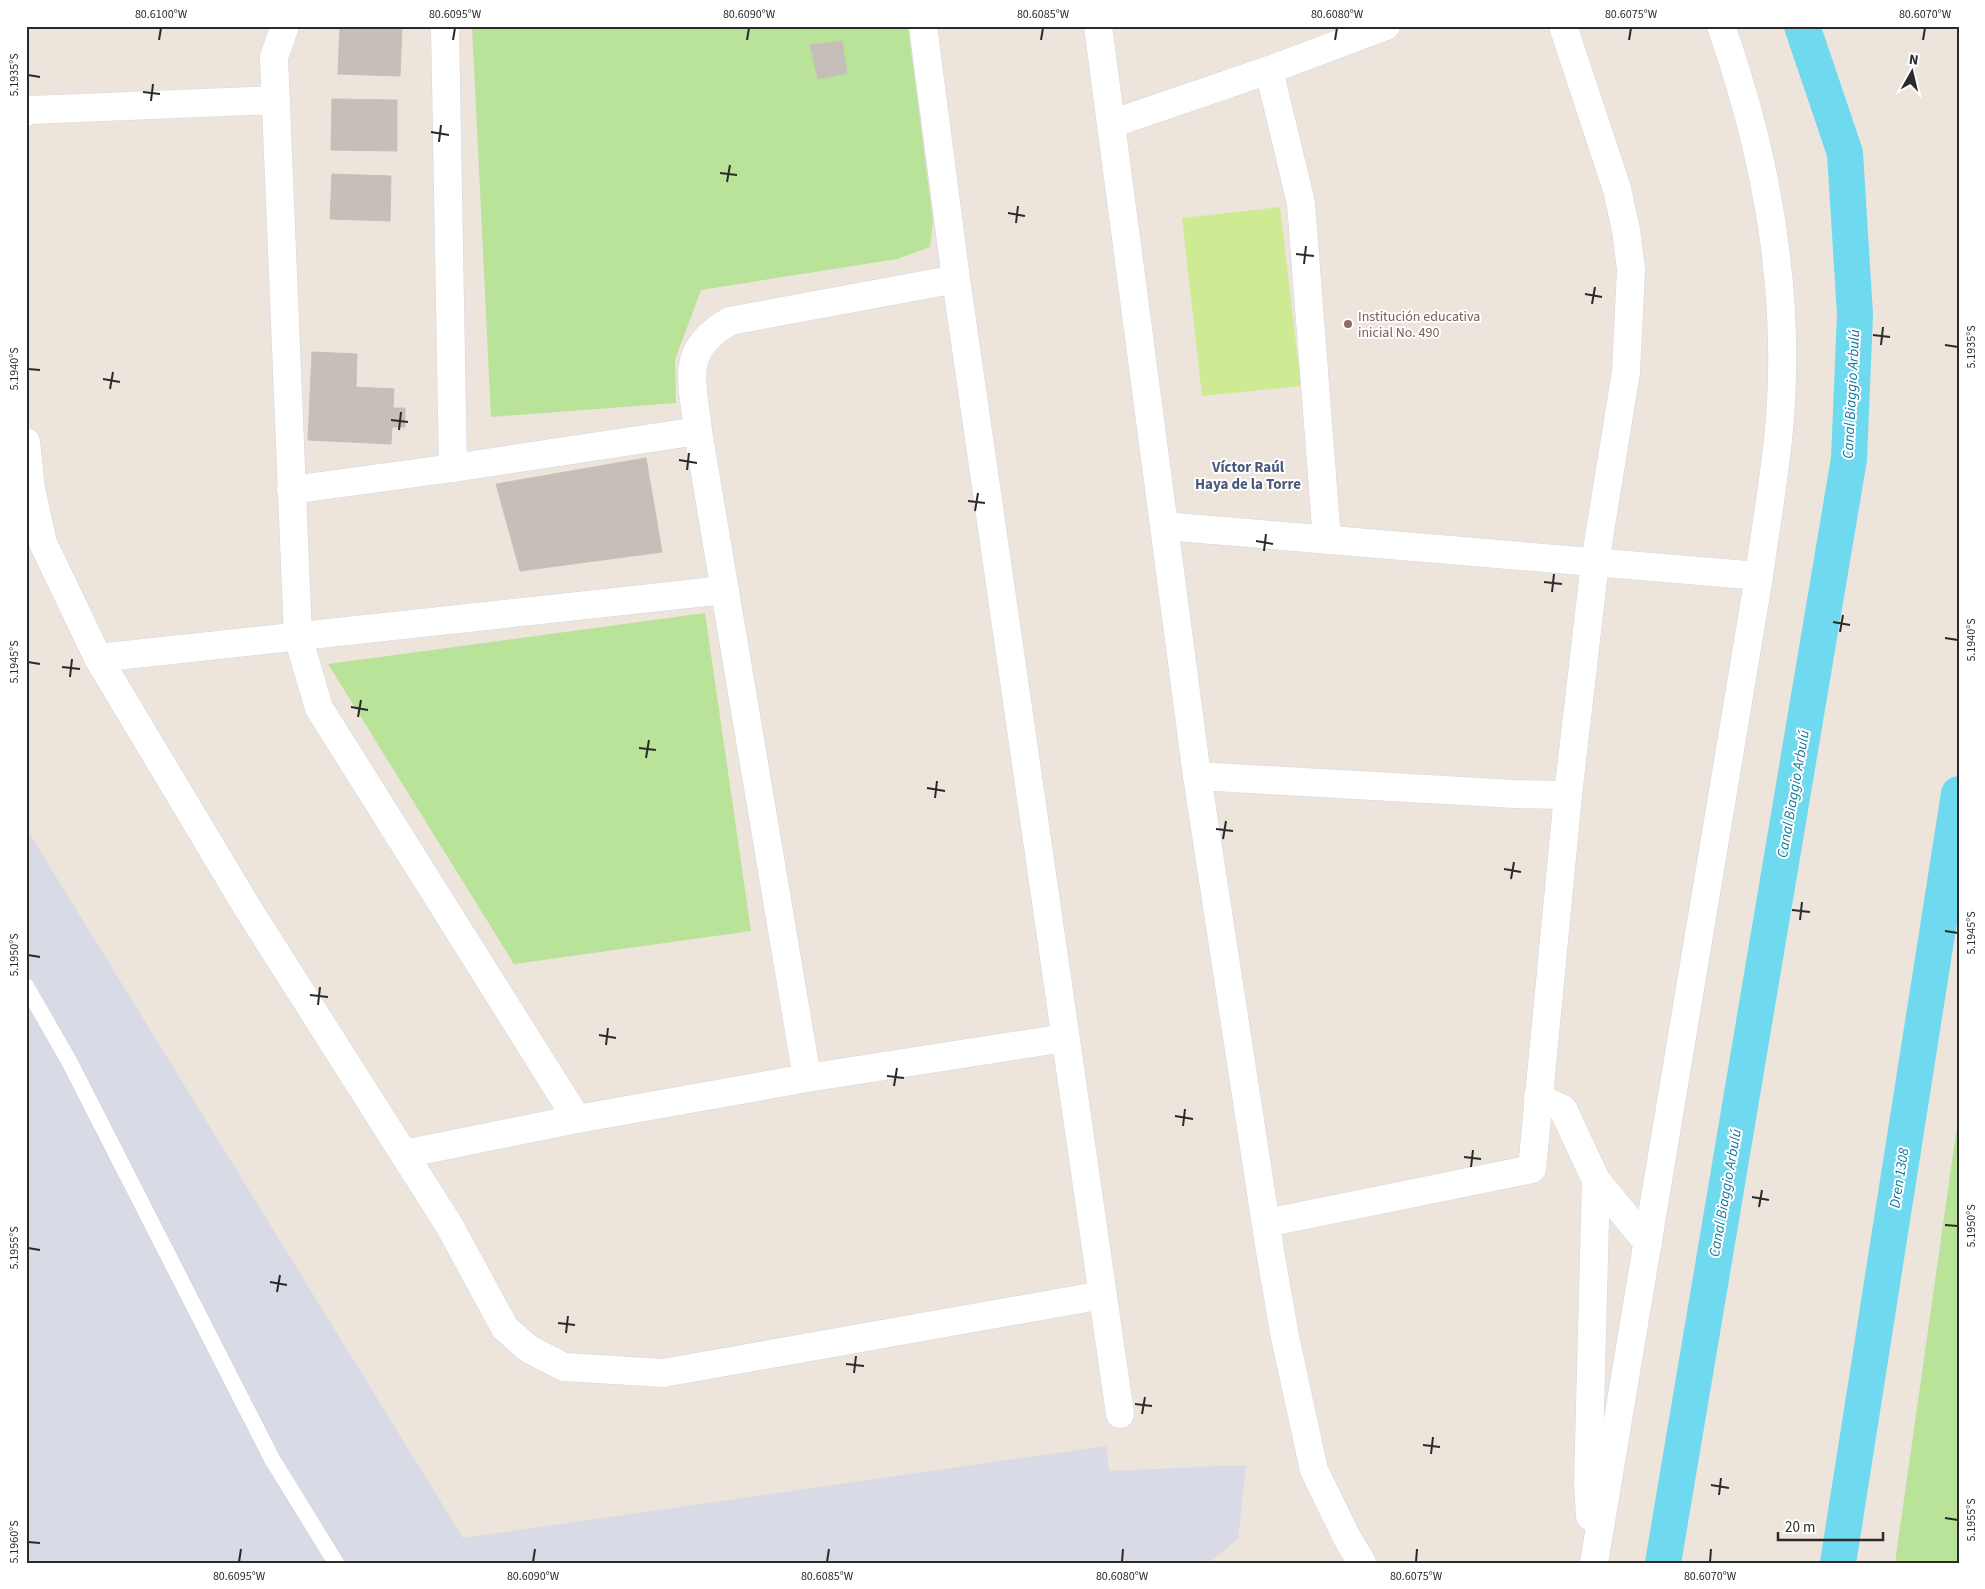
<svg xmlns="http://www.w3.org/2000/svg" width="1985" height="1589" font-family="'Source Sans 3',sans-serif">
<rect width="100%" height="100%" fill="#ede4dc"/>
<path fill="#d8dbe5" d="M26,828L463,1538L1106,1446L1109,1471L1246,1465L1238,1539L1208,1563H26Z"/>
<g fill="#b9e399">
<path d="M472,26H908L933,222L930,247L897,259L701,290L675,360L676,403L491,417Z"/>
<path d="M705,613L751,931L514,964L328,664Z"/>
<path d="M1959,1112V1563H1895Z"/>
</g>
<path fill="#ceeb94" d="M1280,207L1301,386L1202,396L1182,218Z"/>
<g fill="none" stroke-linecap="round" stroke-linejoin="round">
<g stroke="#6fd9ef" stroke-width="36">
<path d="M1663,1563L1849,459L1855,314L1845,153L1802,26"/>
<path d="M1838,1563L1959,794"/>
</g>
</g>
<g fill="#c5beb9" stroke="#c8c0b6">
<path d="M340,26L402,27L400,76L338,74Z"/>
<path d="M842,41L847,73L818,79L810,45Z"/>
<path d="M332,99L397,100V151L331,150Z"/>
<path d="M332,174L391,176L390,221L330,219Z"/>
<path d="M312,352L357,354L356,387L394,389L393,408H405V427H392L391,444L308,440Z"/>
<path d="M646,458L662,552L520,571L496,484Z"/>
</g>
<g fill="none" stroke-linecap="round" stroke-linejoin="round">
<defs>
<path id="lane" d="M26,986L69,1061L272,1459L336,1563"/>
<g id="street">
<path d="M285,26L274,57L298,637L319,708L577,1119"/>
<path d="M445,26L453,468"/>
<path d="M923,26L956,279L1120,1414"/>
<path d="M1098,26L1197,776L1270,1251L1285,1337L1314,1470L1346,1536L1362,1563"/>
<path d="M1269,70L1301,203L1327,540"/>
<path d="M26,112L31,110L276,100"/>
<path d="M1111,124L1269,70L1386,26"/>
<path d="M26,442L31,489L43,543L98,658L247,907L449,1225L505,1328L529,1349L564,1367L663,1373L1103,1295"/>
<path d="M291,490L453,468L698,431"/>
<path d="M1164,526L1759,576"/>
<path d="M98,658L725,590"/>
<path d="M1197,776L1515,794L1568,795"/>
<path d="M807,1078L698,431C693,380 678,351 730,321L956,279"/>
<path d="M1538,1097L1563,1109L1596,1180L1648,1243"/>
<path d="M404,1154L577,1119L807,1078L1065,1038"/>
<path d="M1266,1223L1532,1169L1568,795L1595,562L1626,372L1631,270L1626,230L1617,189L1563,26"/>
<path d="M1590,1516L1588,1484L1596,1180"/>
<path d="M1594,1563L1759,576C1766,524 1776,471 1780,418C1790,286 1765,151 1721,26"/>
</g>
</defs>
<use href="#lane" stroke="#d2d7e3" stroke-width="18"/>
<use href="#street" stroke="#d2d7e3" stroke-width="29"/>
<use href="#lane" stroke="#fff" stroke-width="16"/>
<use href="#street" stroke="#fff" stroke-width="28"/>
</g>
<path fill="none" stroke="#2a2a2a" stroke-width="2" d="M159,40L161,28M453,40L455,28M747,40L749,28M1041,40L1043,28M1335,40L1337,28M1629,40L1631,28M1923,40L1925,28M28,75L40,77M143,92L160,94M151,101L153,84M431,132L449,135M439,142L441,125M720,173L737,175M727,182L730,165M1008,213L1025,216M1016,223L1018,206M1296,254L1314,256M1304,264L1306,246M1585,294L1602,297M1592,304L1595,287M1873,335L1890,337M1881,345L1883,327M1945,345L1958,347M28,369L40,370M103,379L120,382M110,389L113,372M391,420L408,422M399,430L401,412M679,460L697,463M687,470L689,453M968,501L985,503M975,511L978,493M1256,541L1273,544M1264,551L1266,534M1544,582L1562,584M1552,592L1554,574M1833,622L1850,625M1840,632L1843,615M1945,638L1958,640M28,662L40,664M62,667L80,669M70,677L72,659M351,707L368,710M358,717L361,700M639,748L656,750M646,758L649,740M927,788L945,791M935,798L937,781M1216,829L1233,831M1223,839L1226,821M1504,869L1521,872M1511,879L1514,862M1792,910L1810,912M1800,920L1802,902M1945,931L1958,933M28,955L40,957M310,995L328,997M318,1005L320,987M599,1035L616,1038M606,1045L608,1028M887,1076L904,1078M894,1086L897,1068M1175,1116L1193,1119M1183,1126L1185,1109M1464,1157L1481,1159M1471,1167L1473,1150M1752,1197L1769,1200M1759,1207L1762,1190M1945,1225L1958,1226M28,1248L40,1250M270,1282L287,1285M277,1292L280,1275M558,1323L575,1325M566,1333L568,1316M846,1364L864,1366M854,1373L856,1356M1135,1404L1152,1406M1142,1414L1145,1397M1423,1445L1440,1447M1431,1454L1433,1437M1711,1485L1729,1488M1719,1495L1721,1478M1945,1518L1958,1520M28,1542L40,1543M239,1562L241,1549M533,1562L535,1549M827,1562L829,1549M1122,1562L1123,1549M1416,1562L1417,1549M1710,1562L1711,1549"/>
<circle fill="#8d6e63" stroke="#fff" stroke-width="2" cx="1348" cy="324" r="5"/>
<g text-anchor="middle" stroke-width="4" stroke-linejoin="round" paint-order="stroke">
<g font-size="14" fill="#785e54" stroke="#fff" text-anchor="start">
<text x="1358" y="321">Institución educativa<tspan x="1358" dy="16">inicial No. 490</tspan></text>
</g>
<g font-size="15" font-style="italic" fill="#0d789c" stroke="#fff">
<text transform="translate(1851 394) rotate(-87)" y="5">Canal Biaggio Arbulú</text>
<text transform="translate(1793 794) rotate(-80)" y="5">Canal Biaggio Arbulú</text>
<text transform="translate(1899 1178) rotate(-81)" y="5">Dren 1308</text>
<text transform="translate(1725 1193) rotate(-80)" y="5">Canal Biaggio Arbulú</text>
</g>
<g font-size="15" font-weight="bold" fill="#4a587b" stroke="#fff">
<text x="1248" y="472">Víctor Raúl<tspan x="1248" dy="17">Haya de la Torre</tspan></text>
</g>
</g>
<rect width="1985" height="1589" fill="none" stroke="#ffffff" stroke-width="55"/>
<g transform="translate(1912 72) rotate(8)" stroke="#ffffff" stroke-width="4" paint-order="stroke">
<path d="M0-4L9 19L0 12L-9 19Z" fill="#2a2a2a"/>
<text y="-8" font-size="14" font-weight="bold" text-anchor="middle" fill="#2a2a2a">N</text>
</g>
<path d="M1778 1532v8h105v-8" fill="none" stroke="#2a2a2a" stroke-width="2.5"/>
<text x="1785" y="1532" font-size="15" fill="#2a2a2a" stroke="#ffffff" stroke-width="4" paint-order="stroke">20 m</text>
<rect x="28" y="28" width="1930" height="1534" fill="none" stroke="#2a2a2a" stroke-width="2"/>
<g font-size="12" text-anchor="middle" fill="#2a2a2a">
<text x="161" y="18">80.6100°W</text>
<text x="455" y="18">80.6095°W</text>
<text x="749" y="18">80.6090°W</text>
<text x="1043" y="18">80.6085°W</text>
<text x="1337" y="18">80.6080°W</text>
<text x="1631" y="18">80.6075°W</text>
<text x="1925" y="18">80.6070°W</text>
<text transform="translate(14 75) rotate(-90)" y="4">5.1935°S</text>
<text transform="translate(1971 347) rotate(-90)" y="4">5.1935°S</text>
<text transform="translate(14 369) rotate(-90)" y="4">5.1940°S</text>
<text transform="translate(1971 640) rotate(-90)" y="4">5.1940°S</text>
<text transform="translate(14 662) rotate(-90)" y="4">5.1945°S</text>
<text transform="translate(1971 933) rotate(-90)" y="4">5.1945°S</text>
<text transform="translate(14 955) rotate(-90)" y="4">5.1950°S</text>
<text transform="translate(1971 1226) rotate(-90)" y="4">5.1950°S</text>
<text transform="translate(14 1248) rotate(-90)" y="4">5.1955°S</text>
<text transform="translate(1971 1520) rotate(-90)" y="4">5.1955°S</text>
<text transform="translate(14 1542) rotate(-90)" y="4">5.1960°S</text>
<text x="239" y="1580">80.6095°W</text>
<text x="533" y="1580">80.6090°W</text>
<text x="827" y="1580">80.6085°W</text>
<text x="1122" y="1580">80.6080°W</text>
<text x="1416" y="1580">80.6075°W</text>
<text x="1710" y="1580">80.6070°W</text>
</g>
</svg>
